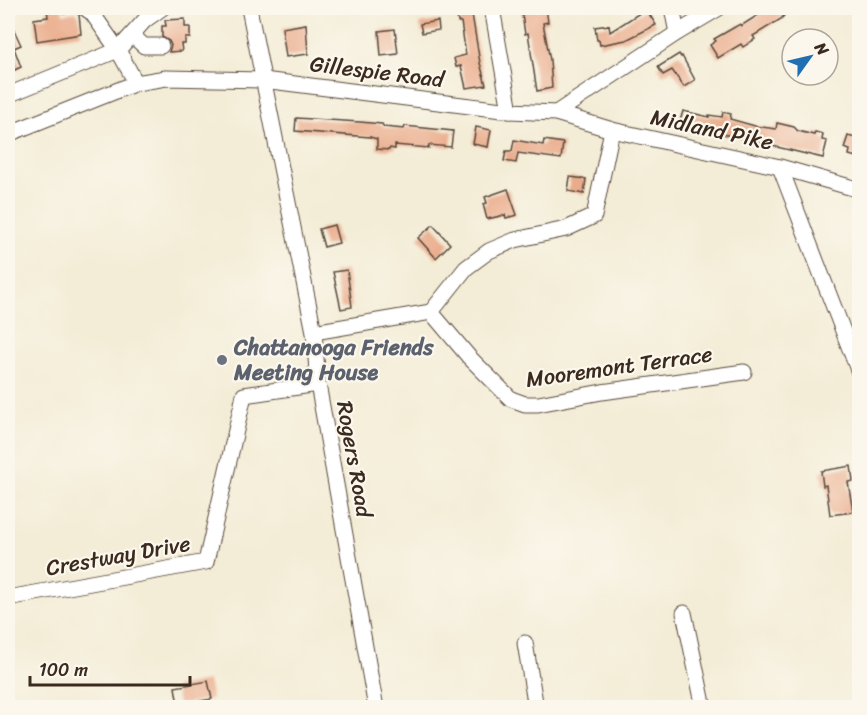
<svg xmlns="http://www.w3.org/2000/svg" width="867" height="715" font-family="Sriracha,sans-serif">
<rect width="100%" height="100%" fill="#fbf7ec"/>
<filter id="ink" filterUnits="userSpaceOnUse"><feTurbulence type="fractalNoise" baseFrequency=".0167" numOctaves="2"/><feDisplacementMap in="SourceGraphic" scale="12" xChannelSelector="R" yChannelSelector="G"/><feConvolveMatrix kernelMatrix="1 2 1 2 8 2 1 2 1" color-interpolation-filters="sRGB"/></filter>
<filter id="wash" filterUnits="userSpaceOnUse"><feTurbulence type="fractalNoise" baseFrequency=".008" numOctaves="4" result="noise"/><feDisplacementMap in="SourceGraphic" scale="24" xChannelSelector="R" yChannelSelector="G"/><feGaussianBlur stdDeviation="1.35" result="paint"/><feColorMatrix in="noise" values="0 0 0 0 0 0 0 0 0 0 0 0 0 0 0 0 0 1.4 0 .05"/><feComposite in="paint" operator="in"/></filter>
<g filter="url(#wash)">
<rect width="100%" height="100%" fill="#f3ecd6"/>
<g id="blocks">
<g fill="#eaab8a">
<path d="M47,8H62L63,14L76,12L79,15L81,34L37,41L34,19L48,17Z"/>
<path d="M455,8H471L480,63L486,85L466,88L461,66L456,67L454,58L466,55L461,22H458Z"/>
<path d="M521,8H546L548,22L543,23L550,60L552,88L537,91L528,33L525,34Z"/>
<path d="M769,8H791L781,19L753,36L755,39L743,47L741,44L718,58L710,45L716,41L714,39L740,24L741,26Z"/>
<path d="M646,9L656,25L626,40L600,45L599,40H597L595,27L609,25L610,32Z"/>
<path d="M8,17L21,45L14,48L21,67L8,73Z"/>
<path d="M185,19V27H190V38H185V44H181L182,51L169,52L171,45L169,41L162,37V26H166L165,20Z"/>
<path d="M438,21L439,30L422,33L420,24Z"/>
<path d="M306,24L308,54L286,57L282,28Z"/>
<path d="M395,29L398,54L381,56L379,31Z"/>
<path d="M679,54L681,57L682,56L695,80L684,87L672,70L663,75L658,67Z"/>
<path d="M683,111L709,117V115L722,117L723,112L731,114L730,119L755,126L776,129L777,123L794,127L798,131L814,135L815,132L823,134L822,140L827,141L823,158L706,130V128L680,121Z"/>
<path d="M296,118L360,122L382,124L384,127L404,129L405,126L453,131L451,147L429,145V148L395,145V149L390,148L389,150L377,149V139L370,137L295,131Z"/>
<path d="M476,127L491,130L488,147L473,144Z"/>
<path d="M848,136L860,139V158L849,155L850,150L844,148Z"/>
<path d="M514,140L543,145L544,140L563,143L561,159L518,153L516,163L504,161L506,151H512Z"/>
<path d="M570,177L586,179L584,194L568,191Z"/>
<path d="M508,189L517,215L506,218L505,215L487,219L483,204L487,203L485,197Z"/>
<path d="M334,225L339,243L324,247L319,229Z"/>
<path d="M433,225L450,244L436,258L418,238Z"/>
<path d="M347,270L352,307L341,309L333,272Z"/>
<path d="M851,466L853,481L848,482L853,512L830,515L826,485L823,486L821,471Z"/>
<path d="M208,681L212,699L178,705L175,687Z"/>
</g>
</g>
</g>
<g filter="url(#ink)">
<use href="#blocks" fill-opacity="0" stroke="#57473a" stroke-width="1.5"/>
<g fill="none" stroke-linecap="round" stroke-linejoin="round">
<defs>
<g id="minor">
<path d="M85,8L92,13L118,50L145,20L162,8"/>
<path d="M249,8L314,332L318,384L376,708"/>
<path d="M492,8L510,111"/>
<path d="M672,8L677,33"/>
<path d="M133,36L144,46H161"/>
<path d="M8,95L118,50L136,83"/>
<path d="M556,113L677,33L719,8"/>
<path d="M8,134L136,83L166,78L263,80L510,111L556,113L612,130L780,167L860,190"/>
<path d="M780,167L860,375"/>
<path d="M431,312L469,357L511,399L525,404H538L602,392L744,372"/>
<path d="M314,332L431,312L466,268L489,251L515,240L566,229L594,216L612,130"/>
<path d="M8,598L206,562L244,395L318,384"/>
<path d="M684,613L704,708"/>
<path d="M525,643L536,708"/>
</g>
</defs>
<use href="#minor" stroke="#57473a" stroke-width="17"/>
<use href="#minor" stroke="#fff" stroke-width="15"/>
</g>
</g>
<circle fill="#6b7280" stroke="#fbf7ec" stroke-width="2" cx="222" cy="360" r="6"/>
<g text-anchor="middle" stroke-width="4.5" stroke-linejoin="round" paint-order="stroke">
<g font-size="22" fill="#3b2a1e" stroke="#fbf7ec">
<text transform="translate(377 71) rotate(7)" y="8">Gillespie Road</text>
<text transform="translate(712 129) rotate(12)" y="8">Midland Pike</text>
<text transform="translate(619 366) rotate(-8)" y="8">Mooremont Terrace</text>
<text transform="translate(355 459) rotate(80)" y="8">Rogers Road</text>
<text transform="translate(118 555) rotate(-10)" y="8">Crestway Drive</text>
</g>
<g font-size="22" font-weight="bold" fill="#5b616d" stroke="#fbf7ec" text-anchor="start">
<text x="234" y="355">Chattanooga Friends<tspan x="234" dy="25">Meeting House</tspan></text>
</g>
</g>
<rect width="867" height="715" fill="none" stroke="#fbf7ec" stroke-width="30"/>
<g transform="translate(810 57) rotate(56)"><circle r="28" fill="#fbf7ec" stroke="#aea59a" stroke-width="1.5"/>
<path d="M0-4.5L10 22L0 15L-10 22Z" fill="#1f6fb2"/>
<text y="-9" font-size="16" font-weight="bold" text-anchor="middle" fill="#3b2a1e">N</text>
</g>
<path d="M30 676v9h160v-9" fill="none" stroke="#3b2a1e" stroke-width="3"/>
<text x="39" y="676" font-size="18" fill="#3b2a1e" stroke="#fbf7ec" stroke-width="4.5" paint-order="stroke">100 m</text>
</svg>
